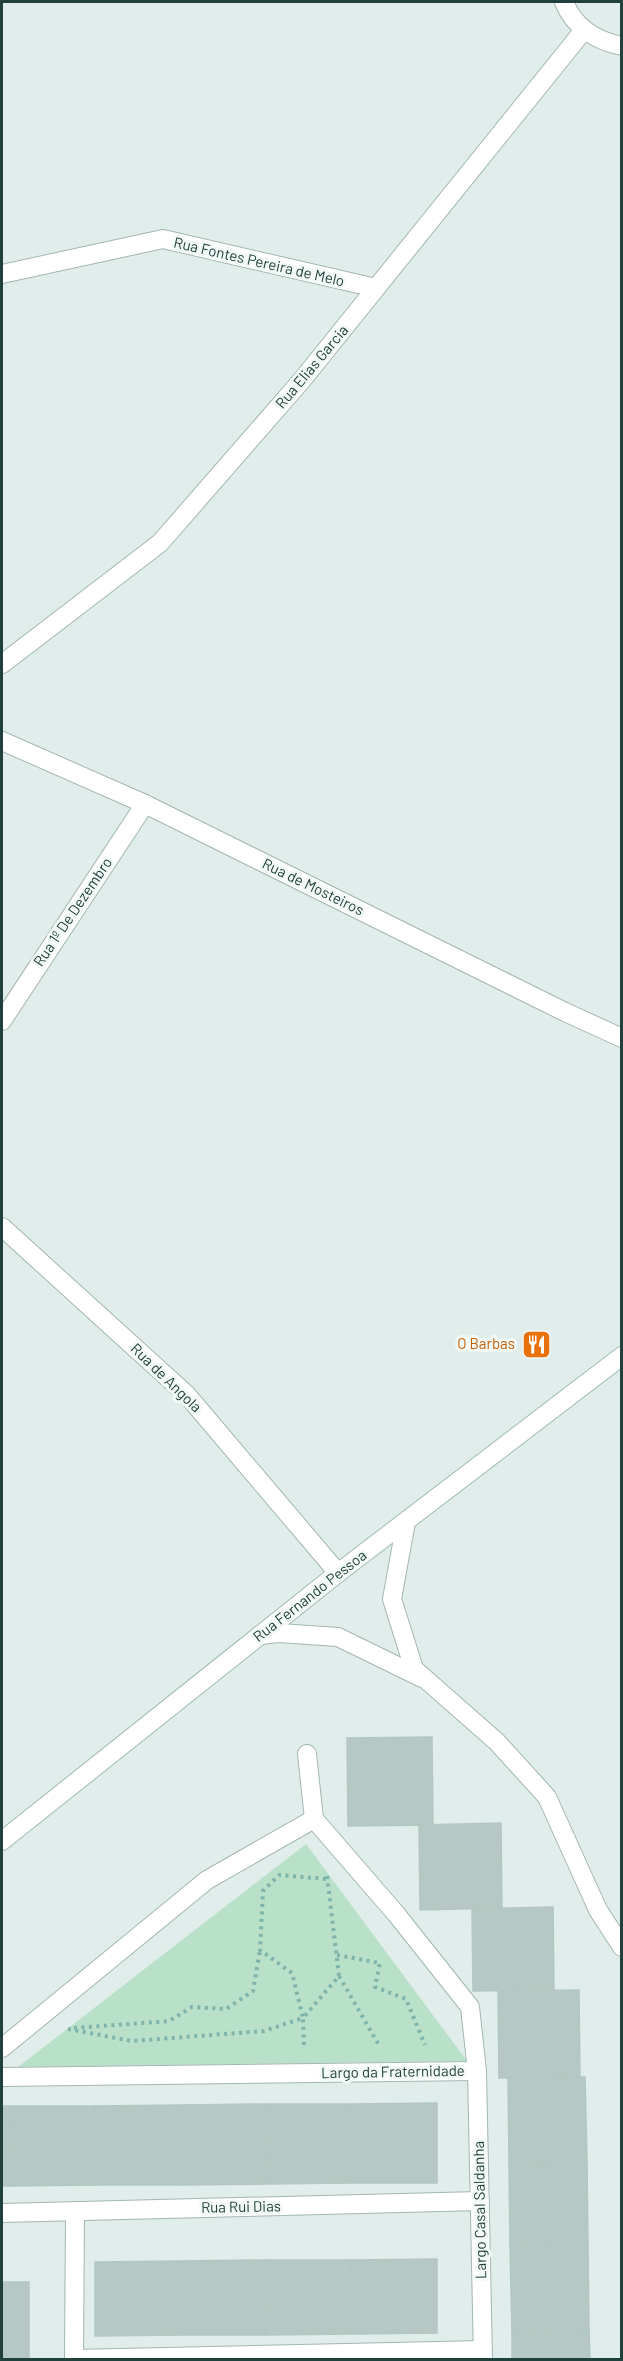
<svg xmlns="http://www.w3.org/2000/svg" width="623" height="2361" font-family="Barlow,sans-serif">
<rect width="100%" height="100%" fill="#e1edea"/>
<path fill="#b9e0c9" d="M306,1844L467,2061L18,2067Z"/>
<g fill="#b6c8c3" stroke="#b3c7c2" stroke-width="1.5">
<path d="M432,1737L433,1825L348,1826L347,1738Z"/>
<path d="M501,1823L502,1908L420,1910L419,1825Z"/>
<path d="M553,1907L554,1990L473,1991L472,1909Z"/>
<path d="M579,1990L580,2077L499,2078L498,1991Z"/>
<path d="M585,2077L587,2161L509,2162L508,2078Z"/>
<path d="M437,2103V2183H352L351,2104Z"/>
<path d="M266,2104H351L352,2183L267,2184Z"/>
<path d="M266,2104L267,2184L181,2185V2105Z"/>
<path d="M181,2105V2185H96L95,2106Z"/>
<path d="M2,2106H10L11,2186H2Z"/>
<path d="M10,2106H95L96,2185L11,2186Z"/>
<path d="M587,2161L588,2245L510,2247L509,2162Z"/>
<path d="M588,2245L589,2330L512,2331L510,2247Z"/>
<path d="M437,2259V2333L352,2334L351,2260Z"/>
<path d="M265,2260L266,2335H180V2261Z"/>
<path d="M265,2260H351L352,2334L266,2335Z"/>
<path d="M180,2261V2335L95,2336V2262Z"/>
<rect x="2" y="2282" width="27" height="78"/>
<path d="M589,2330L590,2360H512V2331Z"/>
</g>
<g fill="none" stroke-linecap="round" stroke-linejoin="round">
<defs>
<g id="street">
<path d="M564,2C574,27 596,41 622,46"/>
<path d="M2,274L163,239L376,288"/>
<path d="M2,664L160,543L302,380L584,30"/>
<path d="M2,741L145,804L565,1012L622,1038"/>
<path d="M2,1021L145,804"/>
<path d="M2,1227L187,1395L338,1573"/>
<path d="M406,1522L392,1599L414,1669L497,1742L547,1797L598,1910L622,1947"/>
<path d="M260,1635L279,1633L338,1637L422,1678"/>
<path d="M307,1754L314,1819L397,1915L470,2007L477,2071L483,2360"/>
<path d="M2,2048L207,1880L314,1819"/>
<path d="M2,2077L477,2071"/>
<path d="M2,2213L480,2201"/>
<path d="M74,2359L483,2350"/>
<path d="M74,2360L75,2211"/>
</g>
<path id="secondary" d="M2,1841L338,1573L622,1356"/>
</defs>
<use href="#street" stroke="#a3b6b2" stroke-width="20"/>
<use href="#secondary" stroke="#9fbab4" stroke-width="20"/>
<g stroke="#7fb4aa" stroke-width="4" stroke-dasharray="3 4.5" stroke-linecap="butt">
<path d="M327,1876L339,1976L303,2018L292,1973L260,1950L263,1891L279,1875L327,1879"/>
<path d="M337,1955L380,1963L375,1987L406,1999L425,2045"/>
<path d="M339,1976L380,2047"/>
<path d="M74,2028L169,2021L192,2007L226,2009L253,1991L260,1950"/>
<path d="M68,2029L132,2041L264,2031L303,2018L304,2046"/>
</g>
<use href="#street" stroke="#fff" stroke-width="18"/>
<use href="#secondary" stroke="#fff" stroke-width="18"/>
</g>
<defs>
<symbol id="restaurant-square" viewBox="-11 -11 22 22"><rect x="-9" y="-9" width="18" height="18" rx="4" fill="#e8710a" stroke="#f2f9f7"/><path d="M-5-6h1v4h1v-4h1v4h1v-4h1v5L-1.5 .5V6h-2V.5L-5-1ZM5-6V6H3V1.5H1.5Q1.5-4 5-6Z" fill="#fff"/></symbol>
</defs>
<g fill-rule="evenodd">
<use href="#restaurant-square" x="520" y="1328" width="33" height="33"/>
</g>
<g text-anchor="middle" stroke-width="6" stroke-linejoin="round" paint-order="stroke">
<g font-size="15" fill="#20403b" stroke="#f2f9f7">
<text transform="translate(259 262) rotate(13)" y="5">Rua Fontes Pereira de Melo</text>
<text transform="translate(312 367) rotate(-50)" y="5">Rua Elias Garcia</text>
<text transform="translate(313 887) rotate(26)" y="5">Rua de Mosteiros</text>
<text transform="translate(73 912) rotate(-56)" y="5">Rua 1º De Dezembro</text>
<text transform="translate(166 1378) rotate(44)" y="5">Rua de Angola</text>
<text transform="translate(310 1596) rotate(-38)" y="5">Rua Fernando Pessoa</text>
<text transform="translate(393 2072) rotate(-1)" y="5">Largo da Fraternidade</text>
<text transform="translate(241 2207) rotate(-1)" y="5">Rua Rui Dias</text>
<text transform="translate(480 2210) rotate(-91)" y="5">Largo Casal Saldanha</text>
</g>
<g font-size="15" fill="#c56008" stroke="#f2f9f7" text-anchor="end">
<text x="515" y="1349">O Barbas</text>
</g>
</g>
<rect width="623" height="2361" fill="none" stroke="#20403b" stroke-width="6"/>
</svg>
